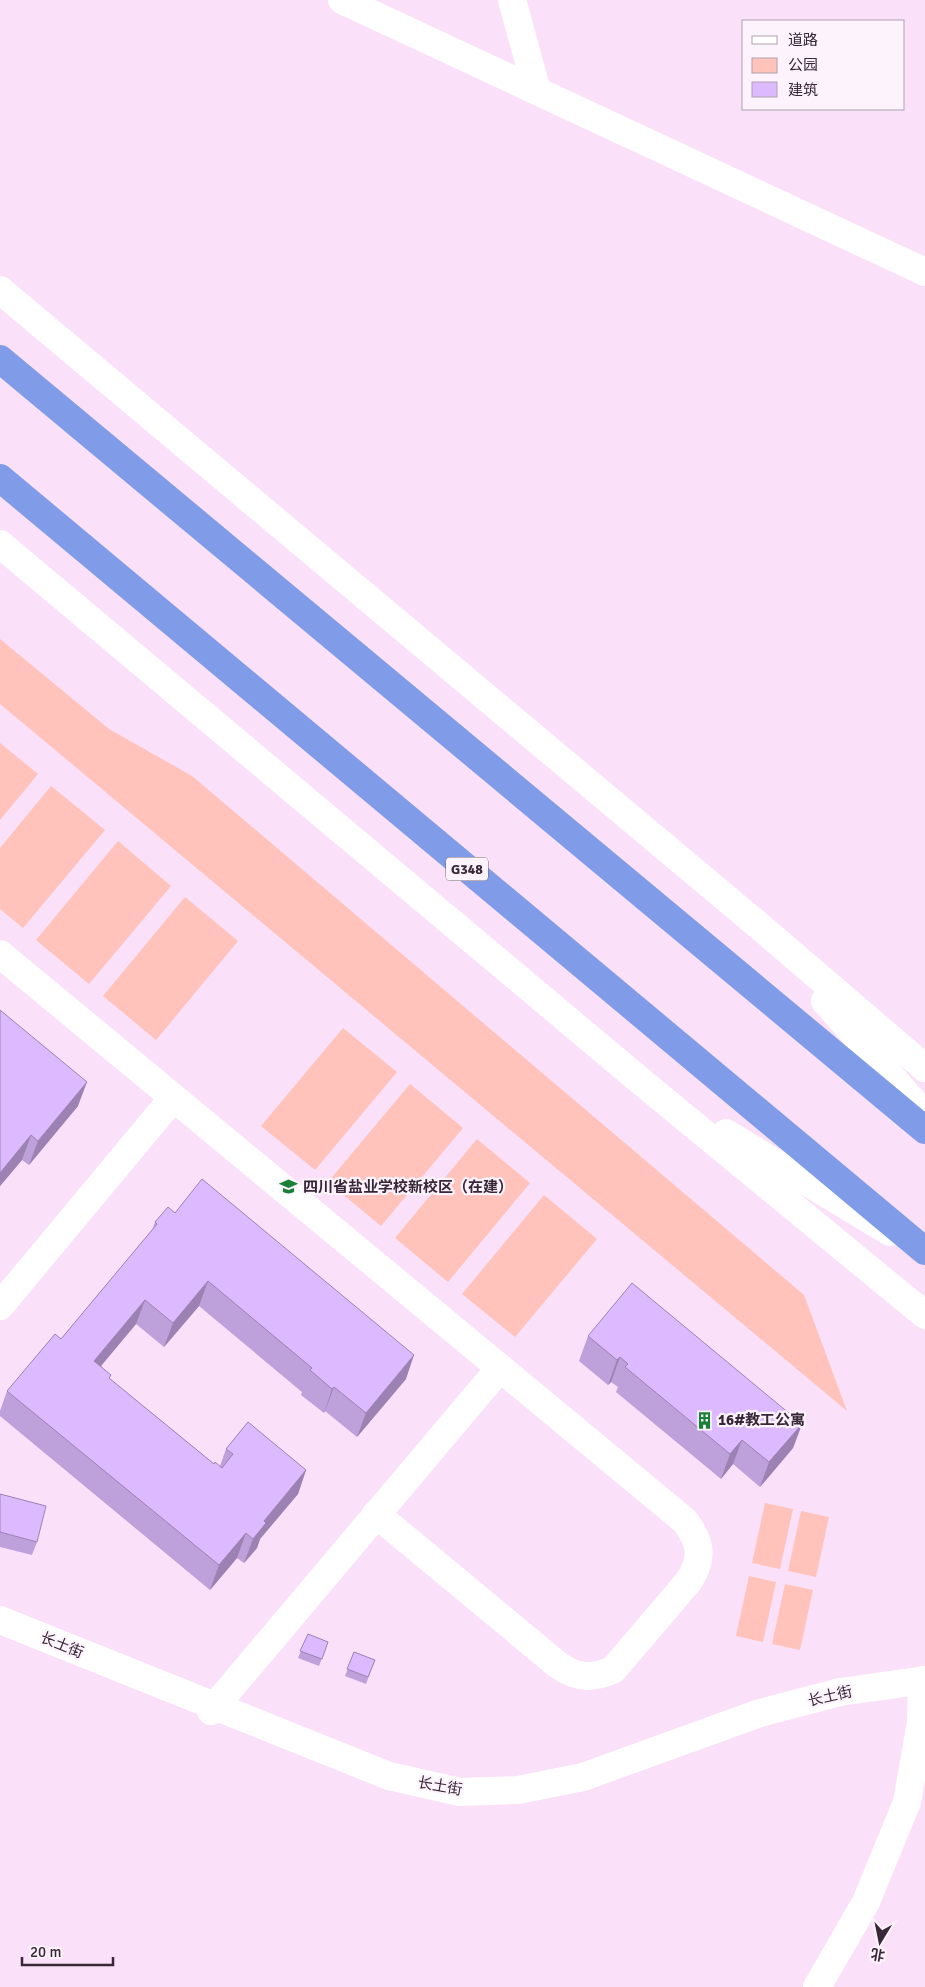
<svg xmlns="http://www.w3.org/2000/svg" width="925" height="1987" font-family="Signika,'Noto Sans SC',sans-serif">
<rect width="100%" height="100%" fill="#fbe0f9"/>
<g fill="#ffc3bb">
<path d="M0,639L109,729L192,776L804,1295L847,1411L0,704Z"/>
<path d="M0,743L38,774L0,820Z"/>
<path d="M51,786L105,830L23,928L0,909V848Z"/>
<path d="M118,841L171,886L89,984L36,940Z"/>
<path d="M185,897L238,941L156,1040L103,996Z"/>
<path d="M343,1028L397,1072L315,1170L261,1126Z"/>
<path d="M410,1084L463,1128L381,1226L328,1182Z"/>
<path d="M477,1139L530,1183L448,1282L395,1238Z"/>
<path d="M544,1195L597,1239L515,1337L462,1294Z"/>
<path d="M765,1503L793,1509L780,1569L752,1563Z"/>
<path d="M801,1511L829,1517L816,1577L788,1571Z"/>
<path d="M749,1576L776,1582L763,1642L736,1636Z"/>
<path d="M785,1584L813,1590L800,1650L772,1644Z"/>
</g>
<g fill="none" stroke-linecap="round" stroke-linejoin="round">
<g stroke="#fff" stroke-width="28">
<path d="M342,0L925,272"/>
<path d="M512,0L537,91"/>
<path d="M0,290L764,930L925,1068"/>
<path d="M0,544L643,1083L925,1315"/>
<path d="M0,954L685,1521C701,1542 704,1559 688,1582L613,1670C592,1679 576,1678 558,1665L376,1514"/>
<path d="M825,1001L925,1115"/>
<path d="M726,1133L890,1232"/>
<path d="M0,1306L173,1098"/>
<path d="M0,1620L389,1776L460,1792L518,1790L583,1777L760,1713L840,1692L925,1680"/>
<path d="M211,1711L500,1368"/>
<path d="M817,1987L866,1902L907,1802L921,1722L922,1680"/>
</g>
<g stroke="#809ce8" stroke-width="28">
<path d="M0,359L925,1130"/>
<path d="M0,478L925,1251"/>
</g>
</g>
<g fill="#bea0db">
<path d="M0,1010L78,1106L29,1165L22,1160L0,1186Z"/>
<path d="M175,1213L406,1379L357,1437L325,1411L324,1413L301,1395L302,1392L199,1306L164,1347L136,1324L101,1366L110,1379L214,1464L220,1466L226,1449L306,1470L298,1494L260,1539L257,1548L244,1563L237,1558L210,1590L0,1416V1411L7,1391L61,1339L152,1231L155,1222Z"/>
<path d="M588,1336L802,1424L793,1448L760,1487L733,1464L721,1479L616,1392L618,1387L611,1382L608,1385L579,1361Z"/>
<path d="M0,1494L37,1542L32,1555L0,1547Z"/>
<path d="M308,1634L328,1642L319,1666L298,1658Z"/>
<path d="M354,1652L375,1660L366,1684L345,1676Z"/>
</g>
<g fill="#9b82b2">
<path d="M87,1082L78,1106L29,1165L38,1141Z"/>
<path d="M31,1135L22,1160L0,1186V1173Z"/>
<path d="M208,1281L199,1306L164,1347L173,1323Z"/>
<path d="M145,1300L136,1324L85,1385L94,1361Z"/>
<path d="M414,1355L406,1379L357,1437L366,1413Z"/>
<path d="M620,1357L611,1382L608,1385L617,1360Z"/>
<path d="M334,1387L325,1411L324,1413L332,1389Z"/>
<path d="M802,1424L793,1448L760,1487L769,1462Z"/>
<path d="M742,1440L733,1464L721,1479L730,1454Z"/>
<path d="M306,1470L298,1494L260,1539L257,1548L244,1563L253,1539L264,1521Z"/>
<path d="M246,1533L237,1558L210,1590L219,1565Z"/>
</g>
<g fill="#ddbaff" stroke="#9b82b2">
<path d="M0,1010L87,1082L38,1141L31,1135L0,1173Z"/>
<path d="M202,1179L414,1355L366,1413L334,1387L332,1389L310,1370L312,1368L208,1281L173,1323L145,1300L94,1361L111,1375L109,1378L214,1464L215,1462L222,1468L233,1454L226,1449L248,1422L306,1470L264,1521L266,1523L253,1539L246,1533L219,1565L7,1391L55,1334L61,1339L157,1224L155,1222L168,1207L175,1213Z"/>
<path d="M632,1283L802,1424L769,1462L742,1440L730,1454L625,1367L628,1364L620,1357L617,1360L588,1336Z"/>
<path d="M0,1494L46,1506L37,1542L0,1532Z"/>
<path d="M308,1634L328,1642L322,1659L300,1651Z"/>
<path d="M354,1652L375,1660L368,1677L347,1669Z"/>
</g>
<defs>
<symbol id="university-bare" viewBox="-9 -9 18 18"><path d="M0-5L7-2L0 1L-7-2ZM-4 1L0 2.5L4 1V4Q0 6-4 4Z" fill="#198136" stroke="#fdf3fc" stroke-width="2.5" paint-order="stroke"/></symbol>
<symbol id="building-bare" viewBox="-9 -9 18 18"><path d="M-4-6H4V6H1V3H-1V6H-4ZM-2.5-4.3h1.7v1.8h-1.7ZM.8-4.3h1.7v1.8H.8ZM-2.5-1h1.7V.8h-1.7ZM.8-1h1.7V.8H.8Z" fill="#198136" stroke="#fdf3fc" stroke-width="2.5" paint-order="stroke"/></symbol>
</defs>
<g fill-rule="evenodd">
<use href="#university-bare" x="276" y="1174" width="25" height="25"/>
<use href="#building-bare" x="692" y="1408" width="25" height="25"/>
</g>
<g text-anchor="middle" stroke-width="4.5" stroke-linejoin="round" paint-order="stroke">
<rect fill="#fdf3fc" stroke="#736472" stroke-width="1" x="446" y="857.5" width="42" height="23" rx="4"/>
<g font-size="14" font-weight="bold" fill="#382737">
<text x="467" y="874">G348</text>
</g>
<g font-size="15" font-weight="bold" fill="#382737" stroke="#fdf3fc" text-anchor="start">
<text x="303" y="1192">四川省盐业学校新校区（在建）</text>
<text x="718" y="1425">16#教工公寓</text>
</g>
<g font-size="15" fill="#382737" stroke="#fdf3fc">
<text transform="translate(62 1645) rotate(22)" y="5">长土街</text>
<text transform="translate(830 1696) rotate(-13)" y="5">长土街</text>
<text transform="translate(440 1786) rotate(10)" y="5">长土街</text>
</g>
</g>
<rect x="742" y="20" width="162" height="90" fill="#fdf3fc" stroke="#aea1ad"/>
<rect x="752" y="36" width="25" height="8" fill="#ffffff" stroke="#aea1ad"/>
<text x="788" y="45" font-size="15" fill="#382737">道路</text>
<rect x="752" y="58" width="25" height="15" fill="#ffc3bb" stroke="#aea1ad"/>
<text x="788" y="70" font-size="15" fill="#382737">公园</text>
<rect x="752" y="82" width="25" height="15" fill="#ddbaff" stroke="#aea1ad"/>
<text x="788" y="95" font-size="15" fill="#382737">建筑</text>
<g transform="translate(880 1942) rotate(190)" stroke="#fdf3fc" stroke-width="4" paint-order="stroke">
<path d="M0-4L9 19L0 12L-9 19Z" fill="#382737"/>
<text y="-8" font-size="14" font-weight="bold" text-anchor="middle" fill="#382737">北</text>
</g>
<path d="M22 1957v8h91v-8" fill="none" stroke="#382737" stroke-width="2.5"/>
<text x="30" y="1957" font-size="15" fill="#382737" stroke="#fdf3fc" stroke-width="4" paint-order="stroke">20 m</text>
</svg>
